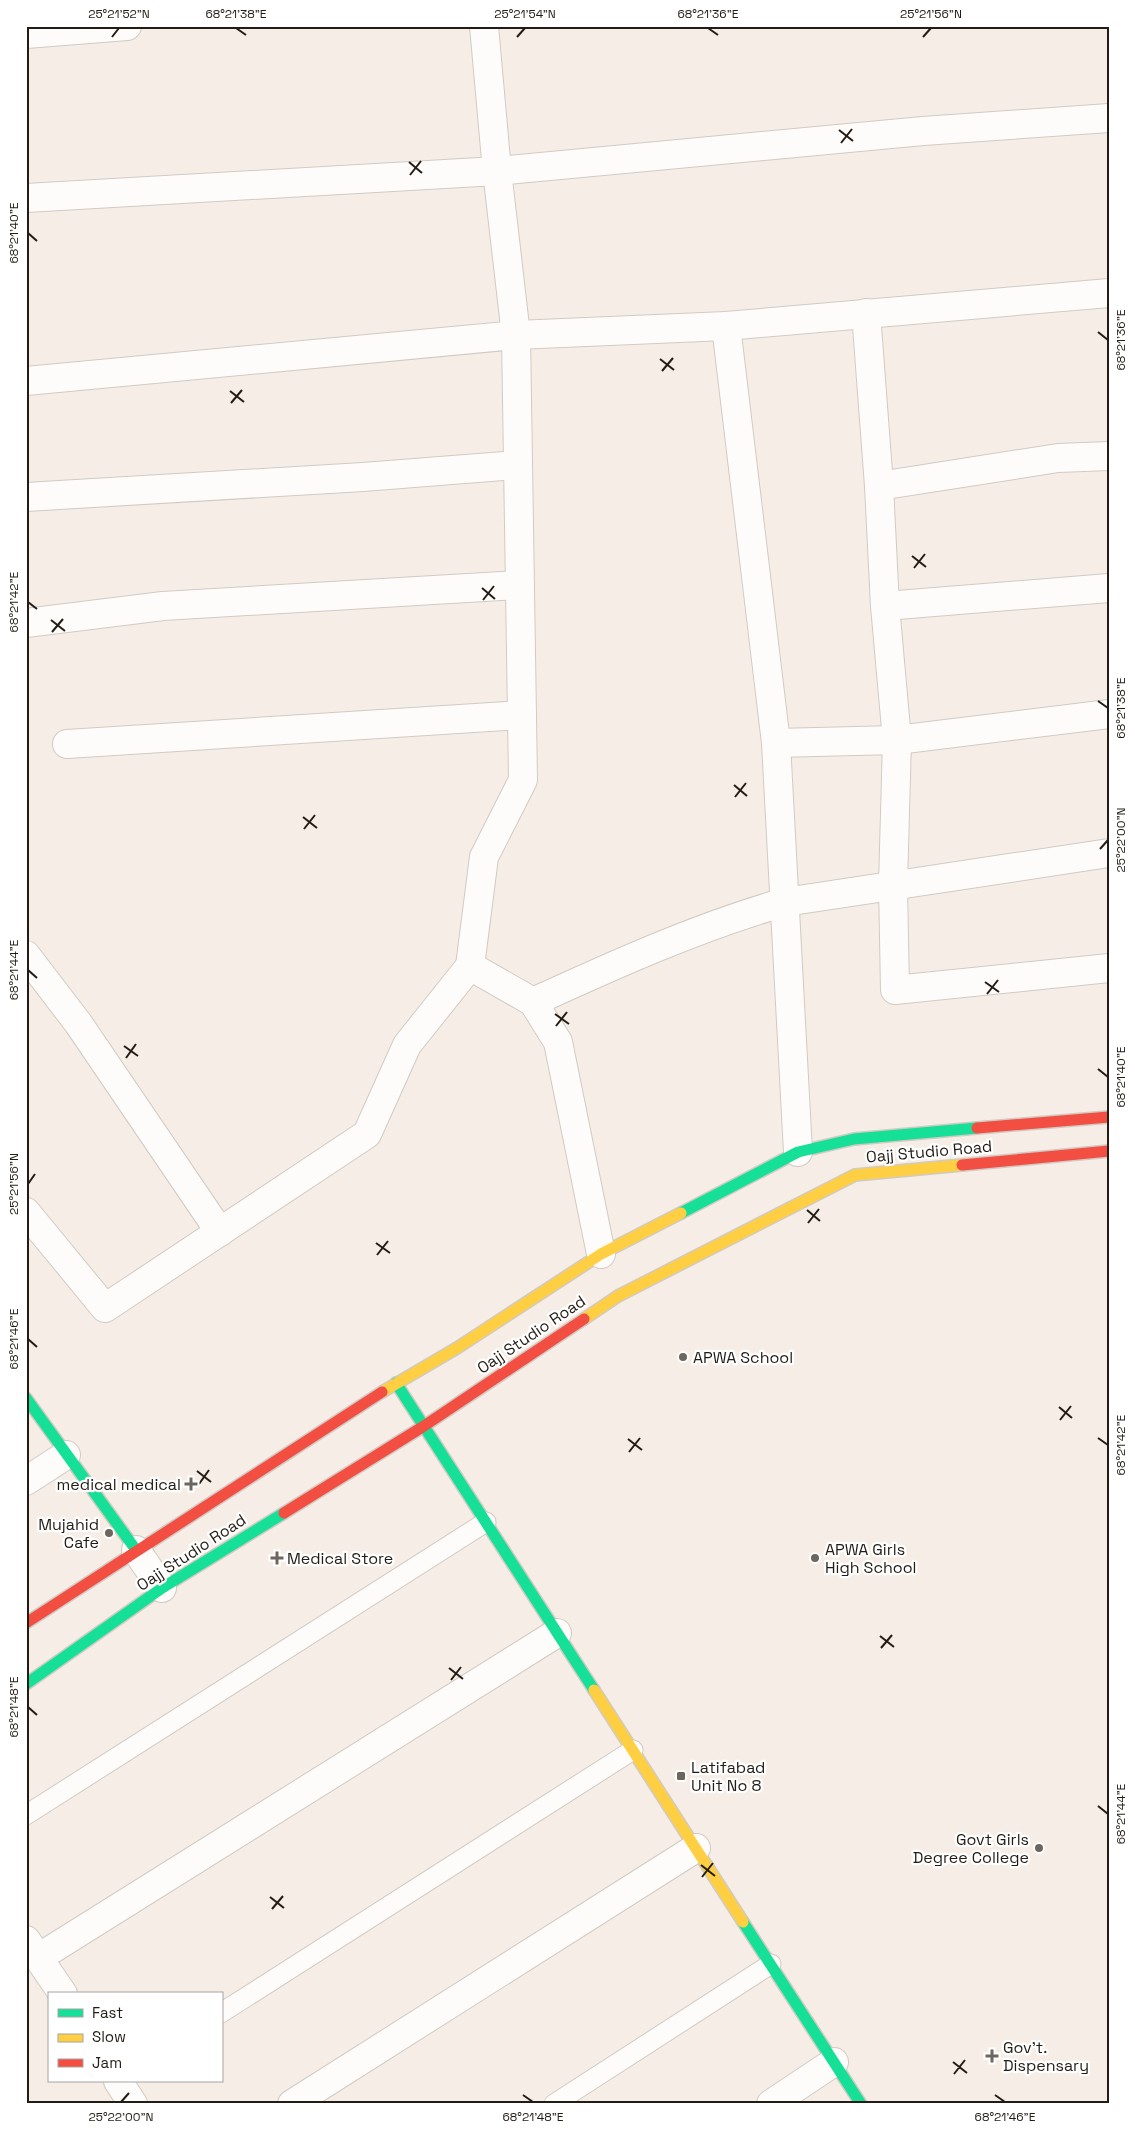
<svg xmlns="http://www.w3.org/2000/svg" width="1135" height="2130" font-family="'Space Grotesk',sans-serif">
<rect width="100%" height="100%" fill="#f6eee6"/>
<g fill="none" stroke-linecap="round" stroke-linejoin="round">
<defs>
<g id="lane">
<path d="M26,1815L486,1522"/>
<path d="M221,2013L633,1750"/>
<path d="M554,2104L771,1964"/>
</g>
<g id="street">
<path d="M26,34L127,26"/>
<path d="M26,198L497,171L923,131L1109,118"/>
<path d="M866,313L879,486L885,606L897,740L893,885L895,990L1109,968"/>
<path d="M726,326L776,743L798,1152"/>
<path d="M26,381L516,335L726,326L1109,293"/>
<path d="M879,486L1058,458L1109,456"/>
<path d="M26,497L363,477L517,465"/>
<path d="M885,606L1109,588"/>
<path d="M26,623L163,606L520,585"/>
<path d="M776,743L897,740L1109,714"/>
<path d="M67,744L522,715"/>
<path d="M26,955L78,1023L220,1232"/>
<path d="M470,966L484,857L523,780L516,335L497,171L484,26"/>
<path d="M533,1002C616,964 698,927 785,902L1109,853"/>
<path d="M26,1212L105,1308L367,1134L407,1045L470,966L533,1002L558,1042L601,1254"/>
<path d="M26,1481L66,1455"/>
<path d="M136,1550L162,1588"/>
<path d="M26,1940L63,1994"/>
<path d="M38,1958L557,1633"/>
<path d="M118,2081L133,2104"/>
<path d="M292,2104L696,1848"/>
<path d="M771,2104L834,2062"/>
</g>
<g id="fast">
<path d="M681,1213L798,1152L854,1139L977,1128"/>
<path d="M396,1383L594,1690"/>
<path d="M26,1398L136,1550"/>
<path d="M26,1684L162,1588L284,1513"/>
<path d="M743,1922L861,2104"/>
</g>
<g id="slow">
<path d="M584,1319L618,1296L855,1175L962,1165"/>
<path d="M382,1392L457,1348L601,1254L681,1213"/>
<path d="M594,1690L743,1922"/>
</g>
<g id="jam">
<path d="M977,1128L1109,1117"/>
<path d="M962,1165L1109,1151"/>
<path d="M284,1513L424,1426L584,1319"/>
<path d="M26,1623L382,1392"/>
</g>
</defs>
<use href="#lane" stroke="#d1cac3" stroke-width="21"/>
<use href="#street" stroke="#d1cac3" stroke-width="30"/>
<use href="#fast" stroke="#d1cac3" stroke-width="14"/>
<use href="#slow" stroke="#d1cac3" stroke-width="14"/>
<use href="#jam" stroke="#d1cac3" stroke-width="14"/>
<use href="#lane" stroke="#fefcfb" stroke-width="19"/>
<use href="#street" stroke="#fefcfb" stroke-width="28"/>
<use href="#fast" stroke="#16e098" stroke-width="11"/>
<use href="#slow" stroke="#ffcf43" stroke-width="11"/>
<use href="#jam" stroke="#f24e42" stroke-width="11"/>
</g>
<path fill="none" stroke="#221c15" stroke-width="2" d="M236,28L246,35M708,28L718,35M112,37L119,28M517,37L525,28M923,37L931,28M839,130L853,141M841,143L852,129M409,162L422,173M410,175L421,161M28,233L37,241M1098,332L1108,340M660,359L674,370M662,371L673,358M230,391L244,402M231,403L242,390M912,556L926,567M914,568L925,554M482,588L495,599M483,600L494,586M28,602L37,609M51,620L65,631M52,632L63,619M1098,701L1108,708M734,785L747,796M735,797L746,783M303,817L317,828M304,829L315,815M1100,849L1108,840M28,970L37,978M985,982L999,992M987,994L998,980M555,1014L569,1024M556,1026L567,1012M124,1046L138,1056M126,1058L136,1044M1098,1069L1108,1077M28,1184L35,1174M807,1210L820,1221M808,1223L819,1209M376,1243L390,1253M377,1255L388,1241M28,1339L37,1347M1059,1407L1072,1418M1060,1420L1071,1406M1098,1438L1108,1445M628,1439L642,1450M629,1452L640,1438M197,1471L211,1482M199,1484L209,1470M880,1636L894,1647M881,1648L892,1635M449,1668L463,1679M451,1680L461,1667M28,1707L37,1715M1098,1806L1108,1814M701,1865L715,1876M702,1877L713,1863M270,1897L284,1908M272,1909L283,1896M953,2062L967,2073M954,2074L965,2060M523,2095L533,2102M995,2095L1005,2102M121,2102L129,2093"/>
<g fill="#6c665e" stroke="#fff" stroke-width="2">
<circle cx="683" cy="1357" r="5"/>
<path d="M188.5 1476.5h5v5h5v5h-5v5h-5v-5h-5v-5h5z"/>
<circle cx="109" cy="1533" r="5"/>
<path d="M274.5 1550.5h5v5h5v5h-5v5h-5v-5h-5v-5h5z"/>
<circle cx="815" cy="1558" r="5"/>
<rect x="676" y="1771" width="10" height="10" rx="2.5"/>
<circle cx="1039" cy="1848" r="5"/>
<path d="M989.5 2048.5h5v5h5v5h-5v5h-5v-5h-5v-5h5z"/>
</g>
<g text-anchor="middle" stroke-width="4.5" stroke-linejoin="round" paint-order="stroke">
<g font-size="16" fill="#221c15" stroke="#fff">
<text transform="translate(929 1151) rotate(-5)" y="6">Oajj Studio Road</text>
<text transform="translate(531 1334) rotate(-34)" y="6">Oajj Studio Road</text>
<text transform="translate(191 1552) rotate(-33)" y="6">Oajj Studio Road</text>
</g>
<g font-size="16" fill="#221c15" stroke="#fff" text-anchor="start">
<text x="693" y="1363">APWA School</text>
<text x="181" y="1490" text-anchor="end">medical medical</text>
<text x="99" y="1530" text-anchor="end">Mujahid<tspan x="99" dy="18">Cafe</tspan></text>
<text x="825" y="1555">APWA Girls<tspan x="825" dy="18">High School</tspan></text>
<text x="287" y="1564">Medical Store</text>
<text x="691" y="1773">Latifabad<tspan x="691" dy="18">Unit No 8</tspan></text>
<text x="1029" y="1845" text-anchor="end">Govt Girls<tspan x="1029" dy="18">Degree College</tspan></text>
<text x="1003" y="2053">Gov't.<tspan x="1003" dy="18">Dispensary</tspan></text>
</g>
</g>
<rect width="1135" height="2130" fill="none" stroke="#ffffff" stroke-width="55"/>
<rect x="48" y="1992" width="175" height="90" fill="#ffffff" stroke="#a7a4a1"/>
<rect x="58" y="2009" width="25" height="8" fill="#16e098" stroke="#a7a4a1"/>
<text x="92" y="2018" font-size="15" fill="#221c15">Fast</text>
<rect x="58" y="2034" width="25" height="8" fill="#ffcf43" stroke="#a7a4a1"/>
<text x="92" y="2042" font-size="15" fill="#221c15">Slow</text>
<rect x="58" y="2059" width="25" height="8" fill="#f24e42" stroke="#a7a4a1"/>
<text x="92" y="2068" font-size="15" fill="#221c15">Jam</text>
<rect x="28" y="28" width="1080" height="2074" fill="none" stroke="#221c15" stroke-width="2"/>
<g font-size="12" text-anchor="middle" fill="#221c15">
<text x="119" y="18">25°21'52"N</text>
<text x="236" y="18">68°21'38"E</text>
<text x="525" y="18">25°21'54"N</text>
<text x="708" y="18">68°21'36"E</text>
<text x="931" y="18">25°21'56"N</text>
<text transform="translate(14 233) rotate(-90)" y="4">68°21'40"E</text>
<text transform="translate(1121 340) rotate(-90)" y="4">68°21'36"E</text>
<text transform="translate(14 602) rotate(-90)" y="4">68°21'42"E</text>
<text transform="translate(1121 708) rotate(-90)" y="4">68°21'38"E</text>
<text transform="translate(1121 840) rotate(-90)" y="4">25°22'00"N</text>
<text transform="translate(14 970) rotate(-90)" y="4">68°21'44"E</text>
<text transform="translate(1121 1077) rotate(-90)" y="4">68°21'40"E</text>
<text transform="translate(14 1184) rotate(-90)" y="4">25°21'56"N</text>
<text transform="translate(14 1339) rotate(-90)" y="4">68°21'46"E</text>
<text transform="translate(1121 1445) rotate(-90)" y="4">68°21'42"E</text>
<text transform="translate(14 1707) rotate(-90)" y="4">68°21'48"E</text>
<text transform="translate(1121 1814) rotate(-90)" y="4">68°21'44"E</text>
<text x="121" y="2121">25°22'00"N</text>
<text x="533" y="2121">68°21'48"E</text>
<text x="1005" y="2121">68°21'46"E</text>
</g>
</svg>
